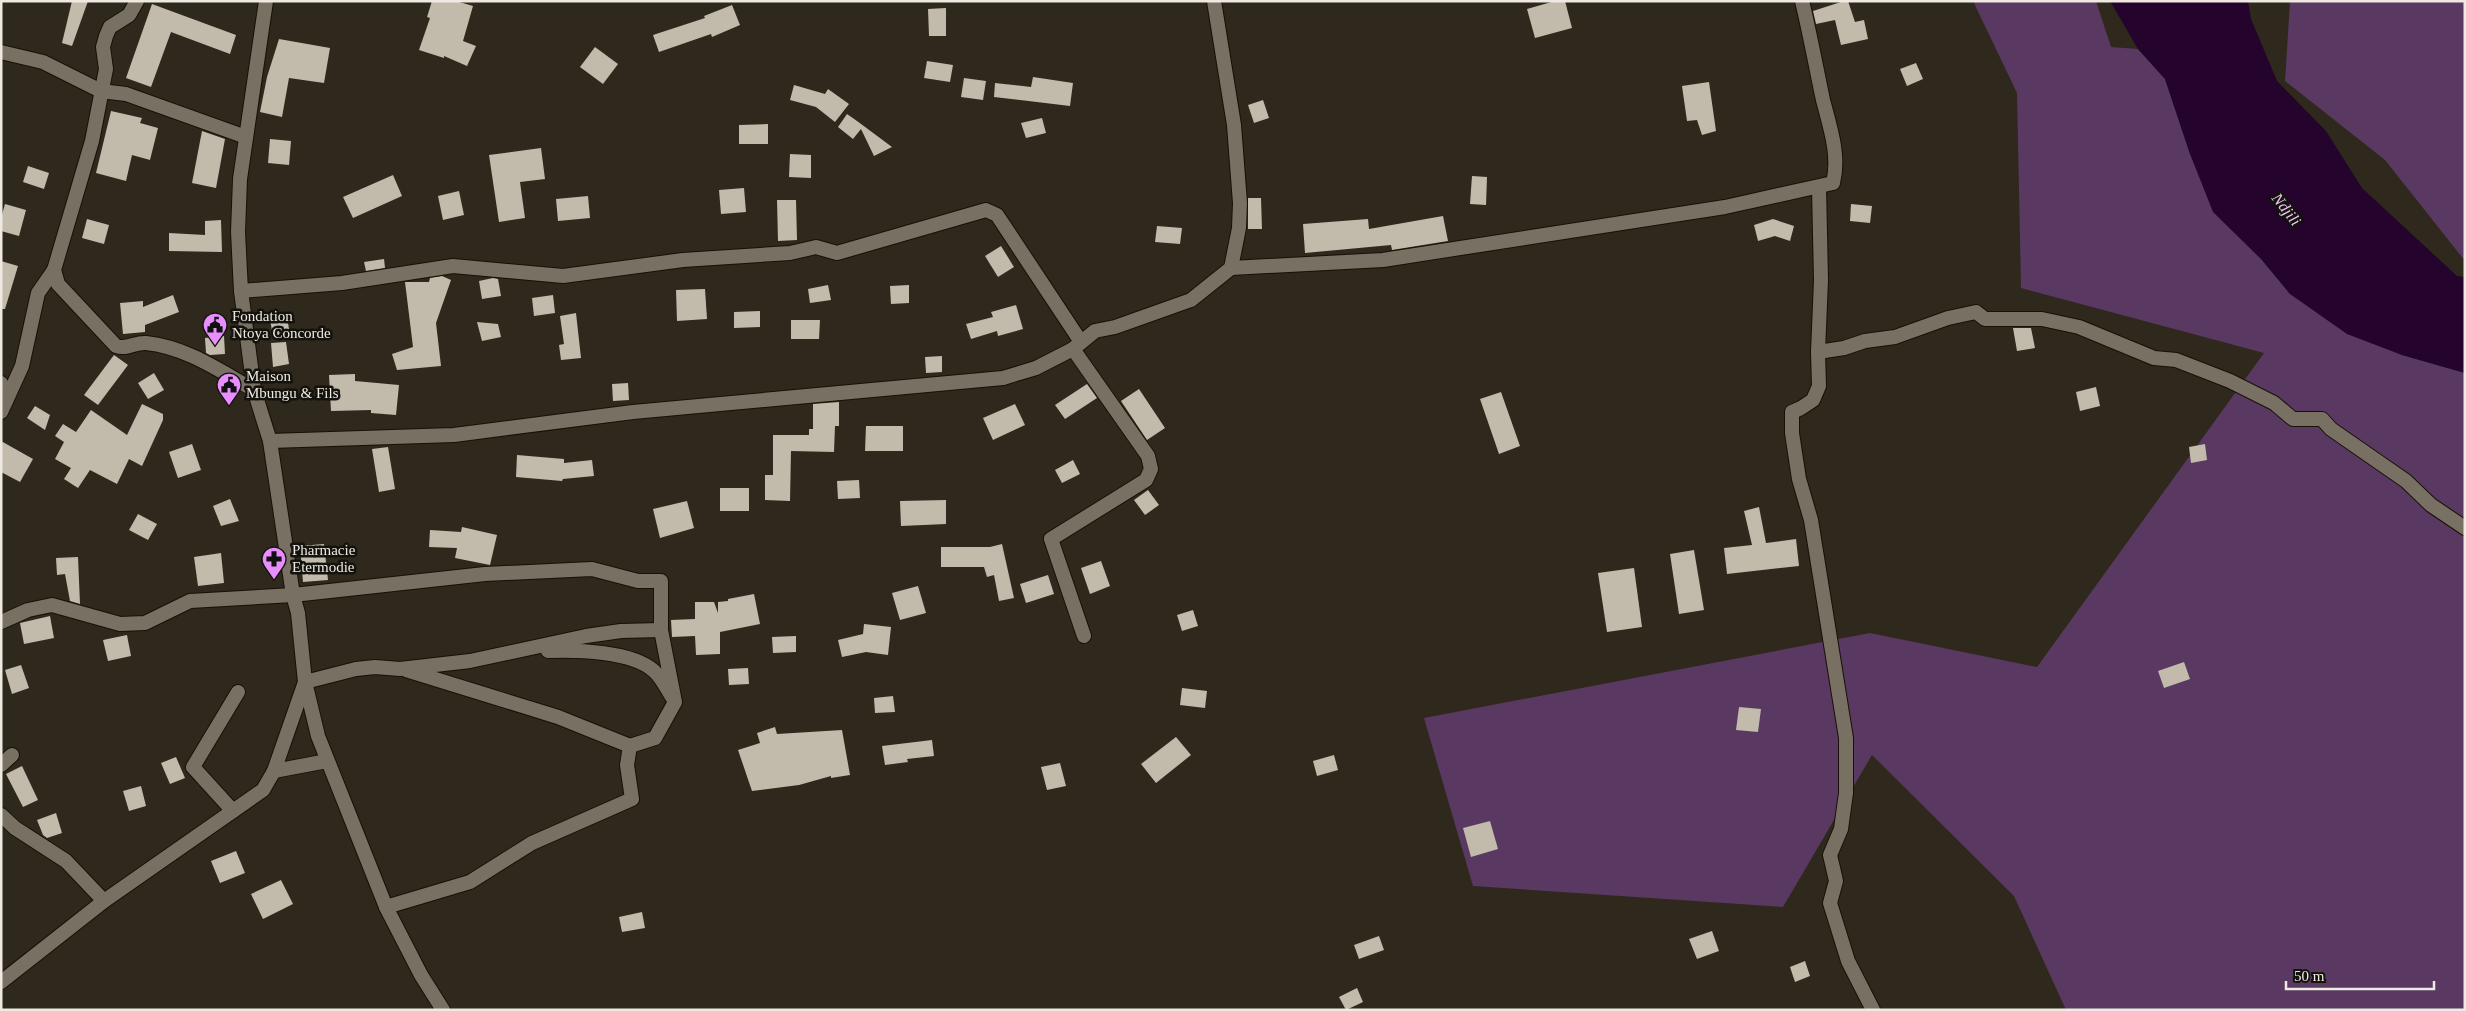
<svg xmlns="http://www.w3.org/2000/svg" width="2466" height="1011" font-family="Georgia,serif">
<rect width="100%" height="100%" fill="#2e291c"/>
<g fill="#593861">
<path d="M1973,1H2096L2111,47L2138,49L2165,79L2190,154L2262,260L2290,294L2402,355L2465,373V1010H2066L2014,896L1872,755L1783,907L1473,886L1424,718L1870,633L2037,667L2264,353L2021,288L2017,93Z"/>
<path d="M2290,1H2465V261L2385,160L2285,81Z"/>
</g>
<path fill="#24032c" d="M2110,1H2248L2251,19L2277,81L2326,131L2362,188L2457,276L2465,277V373L2402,355L2347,334L2290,294L2262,260L2213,212L2190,154L2165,79L2138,49Z"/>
<g fill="#c2bbac">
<path d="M72,1H88L72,46L62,43Z"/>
<path d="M432,1H456L473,6L463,41L476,46L467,66L444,56V58L419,50L430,18L427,17Z"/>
<path d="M1555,1H1565L1572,28L1535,38L1527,9Z"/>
<path d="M1844,1H1848L1855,22L1864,20L1868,39L1841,45L1835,20L1816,24L1813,11Z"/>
<path d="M152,4L236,35L230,54L171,32L151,87L126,78Z"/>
<path d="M732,5L740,25L712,37L711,34L659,52L653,35L705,18L704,16Z"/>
<path d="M946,8V36H929L928,9Z"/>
<path d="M279,39L330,48L324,83L289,78L282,117L260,112L267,77Z"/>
<path d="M595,47L618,64L603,84L580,67Z"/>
<path d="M927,61L953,65L950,82L924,78Z"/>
<path d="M1916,63L1923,79L1907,86L1900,69Z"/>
<path d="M1033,77L1073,83L1070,106L994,97L995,83L1031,87Z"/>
<path d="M964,78L986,81L983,100L961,97Z"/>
<path d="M1709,82L1716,131L1702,135L1697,120L1687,121L1682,86Z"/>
<path d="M794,85L825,94L828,89L849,104L835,122L816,107L790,100Z"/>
<path d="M1263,100L1269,118L1254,123L1248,105Z"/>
<path d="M111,111L142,118L140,123L158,128L150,160L132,155L126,181L96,173Z"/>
<path d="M847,114L857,121L892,147L874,156L861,129L853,139L838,127Z"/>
<path d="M1042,118L1046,133L1026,138L1021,123Z"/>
<path d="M768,124V144H739V125Z"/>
<path d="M202,131L225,139L216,188L192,183Z"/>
<path d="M270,139L291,141L289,165L268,163Z"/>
<path d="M541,148L545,179L520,182L525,218L499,222L489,155Z"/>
<path d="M790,154L811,155V178L789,177Z"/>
<path d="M28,166L49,173L44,189L23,182Z"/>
<path d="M393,175L402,196L353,218L343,197Z"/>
<path d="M1472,176L1487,177L1486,205L1470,204Z"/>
<path d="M744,188L746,212L721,214L719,190Z"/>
<path d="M459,191L464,215L443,220L438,196Z"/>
<path d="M588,196L590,218L558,221L556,199Z"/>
<path d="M1248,198H1261L1262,229H1248Z"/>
<path d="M777,200H796L797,240L778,241Z"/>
<path d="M5,204L26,210L19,236L1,231V218Z"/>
<path d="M1851,204L1872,206L1870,223L1850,221Z"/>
<path d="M1443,216L1448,241L1392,250L1391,245L1305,253L1303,224L1368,219L1369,229Z"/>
<path d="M87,219L109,225L104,244L82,238Z"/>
<path d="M1773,219L1794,226L1790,241L1775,236L1758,241L1754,225Z"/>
<path d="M221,220L222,252L169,251V233L205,235V221Z"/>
<path d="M1157,226L1182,228L1180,244L1155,242Z"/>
<path d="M1001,246L1014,267L998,277L985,256Z"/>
<path d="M384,259L385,268L366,271L364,262Z"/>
<path d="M1,261L18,266L5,309H1Z"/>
<path d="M442,276L451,280L436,323L441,366L397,370L392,354L413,347L405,282H429L430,278Z"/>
<path d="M493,278L498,279L501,296L482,299L479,281Z"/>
<path d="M828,285L831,300L810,303L808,289Z"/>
<path d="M909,285V303L891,304L890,286Z"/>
<path d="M705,289L707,319L677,321L676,290Z"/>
<path d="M173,295L179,312L145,325V332L123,334L120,303L143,301V307Z"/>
<path d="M553,295L555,313L534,316L532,298Z"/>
<path d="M1016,305L1023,329L998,336L997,331L971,339L966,324L993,317L991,312Z"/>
<path d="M760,311V327L734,328V312Z"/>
<path d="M576,313L581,358L561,360L559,345L564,344L560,316Z"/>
<path d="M287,316L290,336L273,338L270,318Z"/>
<path d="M791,320H820L819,339H791Z"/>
<path d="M477,322L498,324L501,337L482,341Z"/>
<path d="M2013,328H2031L2035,348L2017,351Z"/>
<path d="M224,336L225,354L210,355L206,353L205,338Z"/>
<path d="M286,342L289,364L273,367L271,343Z"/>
<path d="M114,355L128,365L98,405L84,395Z"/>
<path d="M942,356V372L926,373L925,357Z"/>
<path d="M154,373L164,390L148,399L138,383Z"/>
<path d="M355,374V381L399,385L396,415L371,413V410L331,411L329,375Z"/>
<path d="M628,383L629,400L613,401L612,384Z"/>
<path d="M1087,384L1097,398L1065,419L1055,405Z"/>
<path d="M2096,387L2100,406L2080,411L2076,392Z"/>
<path d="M1139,389L1165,428L1147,440L1121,401Z"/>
<path d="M1501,392L1520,446L1499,454L1480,399Z"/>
<path d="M839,402V426H835L834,452L791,451L790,501L765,500V475H773V435H809V429H813V404Z"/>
<path d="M142,404L163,414V420L142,466L129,459L117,484L90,470L78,488L64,479L71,468L55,459L64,442L55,436L63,424L76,432L91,410L127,435Z"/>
<path d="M1015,404L1025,425L993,440L983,418Z"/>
<path d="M35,406L50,415L45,430L27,418Z"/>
<path d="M866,426H903V451H865Z"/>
<path d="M1,441L33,459L20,482L1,472Z"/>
<path d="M192,444L201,470L178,478L169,452Z"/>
<path d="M2205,444L2207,460L2191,463L2189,447Z"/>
<path d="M388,447L395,489L379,492L372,449Z"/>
<path d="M517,455L564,459V463L592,460L594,476L563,479L562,481L516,477Z"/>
<path d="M1073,460L1080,474L1062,483L1055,470Z"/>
<path d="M859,480L860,498L838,499L837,481Z"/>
<rect x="720" y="488" width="29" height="23"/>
<path d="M1148,490L1159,505L1145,515L1134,500Z"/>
<path d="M230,499L239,521L221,526L213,506Z"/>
<path d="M946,500V524L901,526L900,501Z"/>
<path d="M687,501L694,528L660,538L653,509Z"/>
<path d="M1759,507L1766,543L1796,539L1799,566L1727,574L1724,548L1752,545L1744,511Z"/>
<path d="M138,514L157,524L148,540L129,530Z"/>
<path d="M462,527L497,535L490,565L455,558L457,548L429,547L430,530L461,532Z"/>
<path d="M324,544L328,580L303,582L300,546Z"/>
<path d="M1002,544L1014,598L999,601L994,575L987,577L984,567H941V547H990Z"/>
<path d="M1694,550L1704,610L1679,614L1670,554Z"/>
<path d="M221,553L224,583L198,586L194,557Z"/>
<path d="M78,557L80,604L70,601L65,574L57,575L56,558Z"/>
<path d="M1101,561L1110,586L1090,594L1081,568Z"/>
<path d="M1634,568L1642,627L1607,632L1598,573Z"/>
<path d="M1048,575L1054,594L1026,603L1020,584Z"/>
<path d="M918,586L926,613L900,620L892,593Z"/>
<path d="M754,594L760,624L720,632V654L696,655L695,636L672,637L671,620L695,619V602H714L718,613V602L728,601V599Z"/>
<path d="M1193,610L1198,626L1182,631L1177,615Z"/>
<path d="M50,616L54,638L24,644L20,623Z"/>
<path d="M864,624L891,627L888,655L866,652L842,657L838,640L863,634Z"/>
<path d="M127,635L131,656L108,661L103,640Z"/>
<path d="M796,636V652L773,653L772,637Z"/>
<path d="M2184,662L2190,679L2164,688L2158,671Z"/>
<path d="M21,665L29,688L12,694L5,670Z"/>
<path d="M748,668L749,684L729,685L728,669Z"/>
<path d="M1182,688L1207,691L1205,708L1180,705Z"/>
<path d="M893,696L895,712L875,713L874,698Z"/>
<path d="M1739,707L1761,709L1758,732L1736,730Z"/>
<path d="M775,727L777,734L842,730L850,775L831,778V776L799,785L752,791L738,750L760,743L757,733Z"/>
<path d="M1176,737L1191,755L1156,783L1141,764Z"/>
<path d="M932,740L934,756L907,759L908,762L885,765L882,746Z"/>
<path d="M1334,755L1338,770L1317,776L1313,761Z"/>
<path d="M176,757L185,778L170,784L161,763Z"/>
<path d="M1060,763L1066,786L1047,790L1041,767Z"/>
<path d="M22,766L38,800L23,807L6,774Z"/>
<path d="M141,786L146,806L129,811L123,791Z"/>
<path d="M56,813L62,833L47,838L43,835L37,820Z"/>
<path d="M1490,821L1498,849L1471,857L1463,828Z"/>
<path d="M236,851L245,873L220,883L211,861Z"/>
<path d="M281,880L293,904L263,919L251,894Z"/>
<path d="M642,912L645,928L622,932L619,917Z"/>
<path d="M1712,931L1719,951L1697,959L1689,939Z"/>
<path d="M1379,936L1384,950L1359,959L1354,945Z"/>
<path d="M1805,961L1810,976L1795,982L1790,967Z"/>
<path d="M1357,988L1363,1002L1346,1010L1339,997Z"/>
</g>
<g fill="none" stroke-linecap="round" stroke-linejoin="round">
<defs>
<g id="minor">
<path d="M137,1L129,15L110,27L106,36L103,47L106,69L92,141L54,270L58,284L116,346C127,350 135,342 146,343C186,347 220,371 254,390"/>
<path d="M1,52L43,62L101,91L126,94L246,137"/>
<path d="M1819,187L1821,280L1818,352L1819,386L1813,400L1801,408L1792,412V433L1799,479L1811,520L1846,738V793L1841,829L1830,855L1836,881L1830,903L1848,961L1873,1010"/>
<path d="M1231,268L1383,260L1725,207L1833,183C1840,156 1830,127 1823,100C1816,67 1810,34 1802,1"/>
<path d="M241,291L342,283L453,266L563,276L683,260L790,253L816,247L837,253L986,210L997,215L1081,342"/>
<path d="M1073,349L1148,456L1151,469L1146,480L1051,539L1084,636"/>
<path d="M1818,352L1844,348L1865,341L1895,337L1948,318L1976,312L1985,319H2042L2079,327L2154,358L2176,360L2230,381L2274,403L2293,419H2322L2331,429L2406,481L2431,505L2465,528"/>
<path d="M1,383L6,401"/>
<path d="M1,412L22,366L38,293L54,270"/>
<path d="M270,441L454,435L633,412L1003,378L1036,368L1073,349L1095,331L1115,327L1191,300L1231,268L1239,228L1240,203L1234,125L1214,1"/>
<path d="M1,622L28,610L52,605L120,624L145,623L190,601L293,595L485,574L592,569L638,581H661V630L675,702L655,738L630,746"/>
<path d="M548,651C577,650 632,651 654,671C661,677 667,689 672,697"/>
<path d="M1,765L12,755"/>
<path d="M274,771L327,761"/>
<path d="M233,811L193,767L238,692"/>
<path d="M1,815L15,828L66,861L104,901"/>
<path d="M386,907L470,882L532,843L632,799L627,765L630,746L558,717L406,670"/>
<path d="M1,982L104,901L263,790L274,771L305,682L356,669L375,667L400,669L470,661L586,636L621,631L661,630"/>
</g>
<path id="tertiary" d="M266,1L240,179L238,232L241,291L254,390L270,441L293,595L298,613L305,682L318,736L386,907L421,975L443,1010"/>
</defs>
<use href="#minor" stroke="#171106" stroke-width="16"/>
<use href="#tertiary" stroke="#171106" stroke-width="16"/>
<use href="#minor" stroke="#787163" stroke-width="14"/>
<use href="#tertiary" stroke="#787163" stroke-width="14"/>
</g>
<defs>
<symbol id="civic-pin" viewBox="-11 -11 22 30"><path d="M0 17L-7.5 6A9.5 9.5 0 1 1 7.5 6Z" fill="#e98eff" stroke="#14120c"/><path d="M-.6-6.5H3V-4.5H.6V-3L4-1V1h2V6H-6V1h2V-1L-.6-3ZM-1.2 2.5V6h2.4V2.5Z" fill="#111"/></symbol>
<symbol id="pharmacy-pin" viewBox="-11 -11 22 30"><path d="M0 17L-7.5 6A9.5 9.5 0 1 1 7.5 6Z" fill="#e98eff" stroke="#14120c"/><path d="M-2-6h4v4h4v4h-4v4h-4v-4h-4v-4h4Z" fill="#111"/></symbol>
</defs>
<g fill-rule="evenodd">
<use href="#civic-pin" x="201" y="311" width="28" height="38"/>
<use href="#civic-pin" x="215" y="371" width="28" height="38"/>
<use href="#pharmacy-pin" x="260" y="545" width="28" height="38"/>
</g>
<g text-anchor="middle" stroke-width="5" stroke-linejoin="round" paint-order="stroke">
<g font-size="15" fill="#eeeae2" stroke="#14120c" text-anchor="start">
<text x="232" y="321">Fondation<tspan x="232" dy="17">Ntoya Concorde</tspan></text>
<text x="246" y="381">Maison<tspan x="246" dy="17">Mbungu &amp; Fils</tspan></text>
<text x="292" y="555">Pharmacie<tspan x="292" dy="17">Etermodie</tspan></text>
</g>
<g font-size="16" font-style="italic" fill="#efc6f9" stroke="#14120c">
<text transform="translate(2287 209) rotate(52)" y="6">Ndjili</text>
</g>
</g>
<rect width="2466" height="1011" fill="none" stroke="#eeeae2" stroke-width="5"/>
<path d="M2286 981v8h148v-8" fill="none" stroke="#eeeae2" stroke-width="2.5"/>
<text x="2294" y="981" font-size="15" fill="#eeeae2" stroke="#14120c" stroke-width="4" paint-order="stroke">50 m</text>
</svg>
